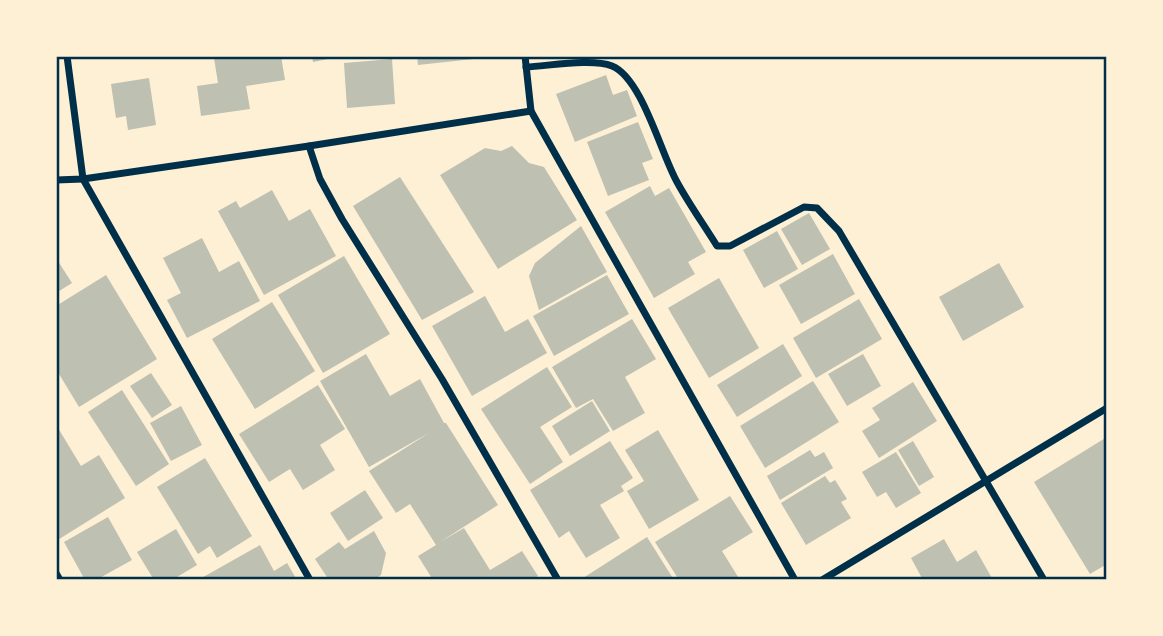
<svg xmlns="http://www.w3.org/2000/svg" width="1163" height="636" font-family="Commissioner,sans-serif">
<rect width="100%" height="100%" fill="#fdf0d5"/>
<g fill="#bec0b2">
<path d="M228,56H281L285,80L246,86L250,109L201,116L197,86L218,83L214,58Z"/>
<path d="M312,56H337L338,57L313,62Z"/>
<path d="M417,56H483V58L418,65Z"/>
<path d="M392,59L395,104L347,108L344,63Z"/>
<path d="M606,75L613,95L627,90L637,116L575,142L556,94Z"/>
<path d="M149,78L156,125L128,130L126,116L116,118L111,84Z"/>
<path d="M638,122L653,159L642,163L649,180L608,196L587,142Z"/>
<path d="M512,146L529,163L544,167L577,220L498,269L440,175L485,148L501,151Z"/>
<path d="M400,177L474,292L422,320L353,206Z"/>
<path d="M650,186L655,196L669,188L706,252L688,262L695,274L654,298L605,212Z"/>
<path d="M272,190L289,221L310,209L336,256L264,295L218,211L236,201L240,208Z"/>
<path d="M809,213L830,249L802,265L781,229Z"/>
<path d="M581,226L607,272L539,310L529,276L535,263Z"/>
<path d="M777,231L798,269L764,288L743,250Z"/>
<path d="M202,238L219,272L239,261L260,301L187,338L167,300L181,293L163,258Z"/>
<path d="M833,254L855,294L801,324L779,285Z"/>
<path d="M344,256L390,334L323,373L278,295Z"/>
<path d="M56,258L72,283L56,293Z"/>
<path d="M999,263L1024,307L963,341L939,297Z"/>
<path d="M106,275L157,359L79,407L56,369V306Z"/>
<path d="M607,275L629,314L554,356L533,316Z"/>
<path d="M719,278L759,348L709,378L668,308Z"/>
<path d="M485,296L505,332L528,319L547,353L472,396L432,326Z"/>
<path d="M859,299L882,339L816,378L793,338Z"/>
<path d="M272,302L315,371L255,409L212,339Z"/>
<path d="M632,319L656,359L625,377L645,413L613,431L593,399L576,408L552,367Z"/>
<path d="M783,344L802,376L737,417L717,385Z"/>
<path d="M366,354L390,396L420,379L444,423H446L498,505L440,542L464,528L490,570L522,551L538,576L531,580H433L418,556L436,545L410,504L396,513L369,471L429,433L369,467L320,381Z"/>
<path d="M863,354L881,386L847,406L828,374Z"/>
<path d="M547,367L572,407L540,427L563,462L530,484L481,409Z"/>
<path d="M151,373L172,405L152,418L130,386Z"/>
<path d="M813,381L839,422L765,468L740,426Z"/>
<path d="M913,382L937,421L879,458L862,431L880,420L872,408Z"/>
<path d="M318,385L345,429L320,445L335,470L303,490L290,469L269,482L239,434Z"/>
<path d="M122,390L169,464L136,486L88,412Z"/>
<path d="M592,401L610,431L570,456L552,426Z"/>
<path d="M181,406L202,445L171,461L150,423Z"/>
<path d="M58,428L81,466L99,455L125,498L56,541V429Z"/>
<path d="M658,430L699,500L649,529L627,491L644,481L625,450Z"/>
<path d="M1107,437V564L1090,574L1034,482Z"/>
<path d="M610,441L633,478L621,486L624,491L600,505L620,538L586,558L569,531L559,538L530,490Z"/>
<path d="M913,441L934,477L919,486L898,450Z"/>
<path d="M810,450L815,457L824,452L833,468L780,500L767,476Z"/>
<path d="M896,452L921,493L896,508L886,492L877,497L862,472Z"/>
<path d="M205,458L252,536L217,558L210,546L198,554L157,487Z"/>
<path d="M825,476L830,483L835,480L847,499L841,502L851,518L806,545L781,503Z"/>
<path d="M365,490L383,518L348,541L330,513Z"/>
<path d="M730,496L753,532L722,551L740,580H679L655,542Z"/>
<path d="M108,517L132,560L96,580H85L64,542Z"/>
<path d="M176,529L197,565L172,580H154L137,552Z"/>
<path d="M374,531L386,553L381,575L373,580H329L315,559L339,542L345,549Z"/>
<path d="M647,537L674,580H580Z"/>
<path d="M944,539L957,562L976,550L993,580H923L911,558Z"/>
<path d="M260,545L274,571L287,563L297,580H198Z"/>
</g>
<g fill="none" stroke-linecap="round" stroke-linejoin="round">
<g stroke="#003049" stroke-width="7">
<path d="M67,56L83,179L310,580"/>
<path d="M525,56L531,111L795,580"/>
<path d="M526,67C549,66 592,58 612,66C642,78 661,154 677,182C689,204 704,225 717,246H730L804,207L817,208L839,231L1044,580"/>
<path d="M309,146L320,179L342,219L442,379L558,580"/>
<path d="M56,180L83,179L309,146L531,111"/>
<path d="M56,573L60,580"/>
<path d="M822,580L1107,408"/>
</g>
</g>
<rect width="1163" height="636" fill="none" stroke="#fdf0d5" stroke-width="116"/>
<rect x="58" y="58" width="1047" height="520" fill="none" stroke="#003049" stroke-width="2.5"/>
</svg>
